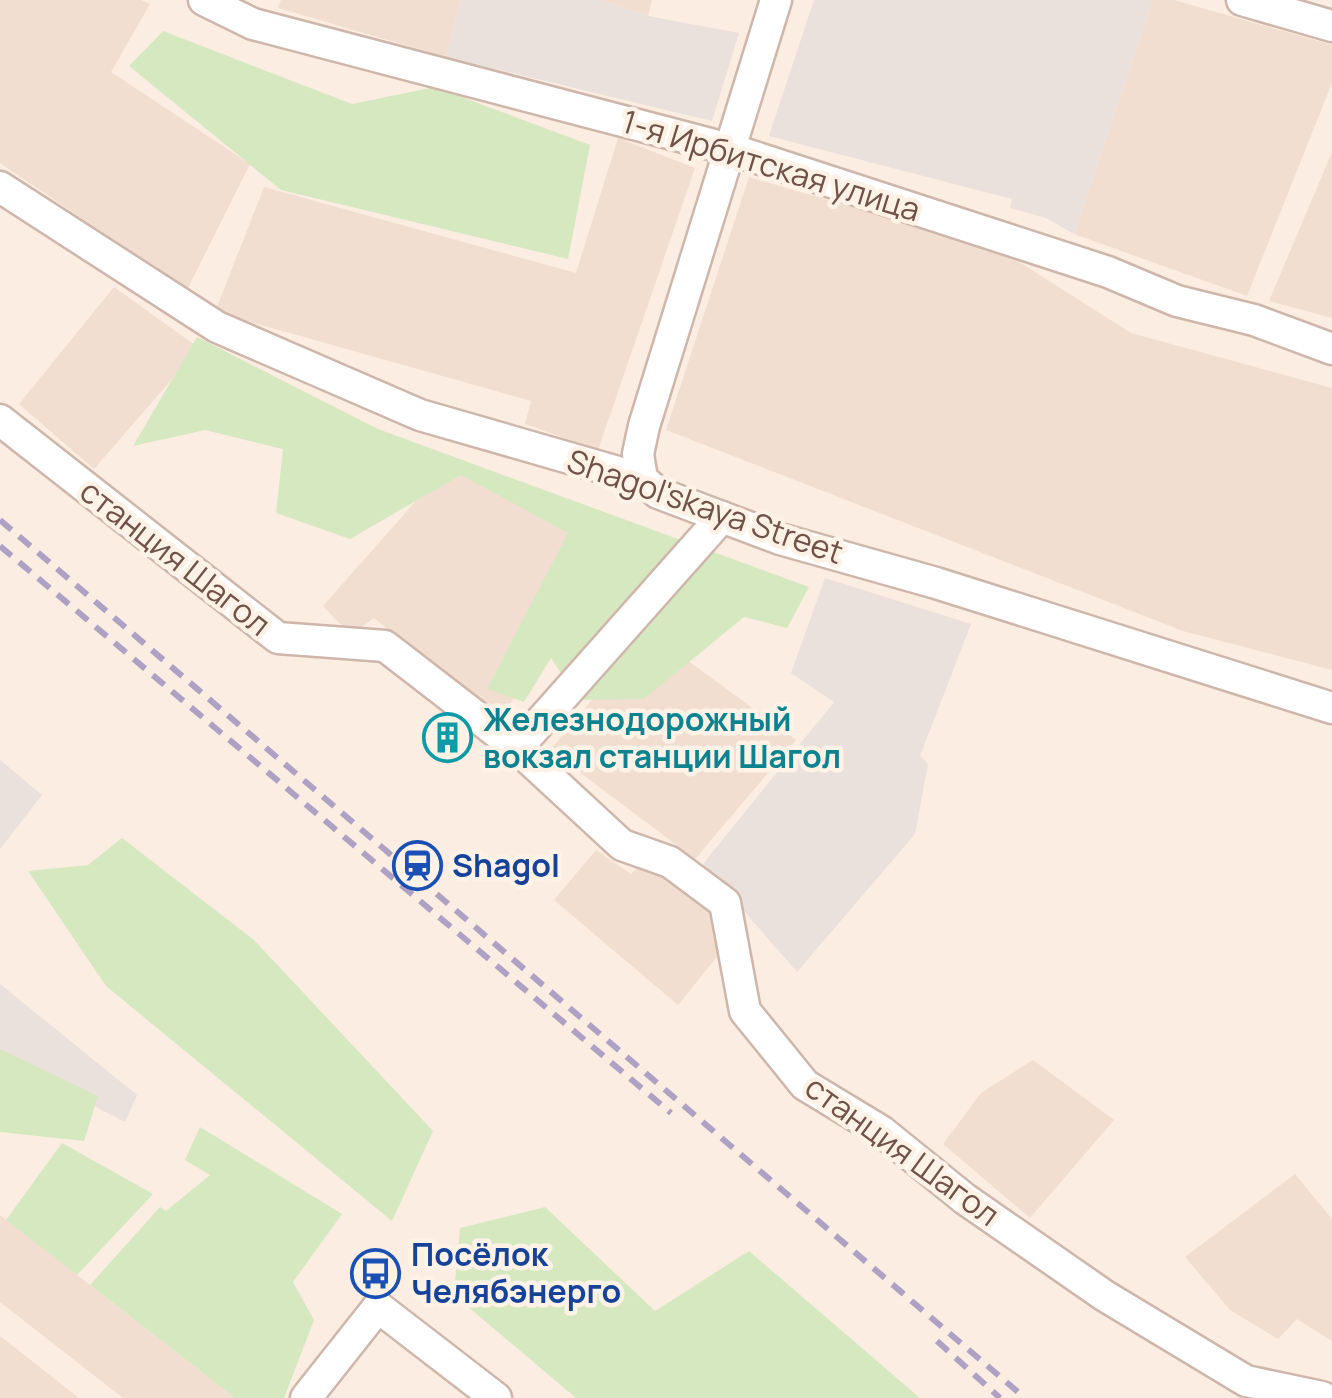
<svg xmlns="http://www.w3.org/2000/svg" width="1332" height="1398" font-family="Manrope,sans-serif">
<rect width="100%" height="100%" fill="#fbede1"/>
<g fill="#f2ded0">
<path d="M0,0H141L150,4L111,72L250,164L187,290L0,163Z"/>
<path d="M281,0H461L446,57L278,8Z"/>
<path d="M600,0H652L648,16Z"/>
<path d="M1153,0H1174L1332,45V83L1247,296L1074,234Z"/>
<path d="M618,138L695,168L598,450L525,424L531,401L215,312L264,187L576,273Z"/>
<path d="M1332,152V318L1269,301Z"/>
<path d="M749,177L1002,251L1131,333L1332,388V670L1183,631L666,430Z"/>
<path d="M114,287L199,348L94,469L19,404Z"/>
<path d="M453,459L614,536L501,719L374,618L351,635L323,606Z"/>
<path d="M649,632L796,740L695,859L550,750Z"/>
<path d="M596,850L631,874L645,860L687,884L719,922V954L678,1005L554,900Z"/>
<path d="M1033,1060L1114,1120L1030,1218L943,1144L981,1093Z"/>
<path d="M1295,1174L1332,1219V1341L1297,1319L1278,1339L1230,1310L1185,1257Z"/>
<path d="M0,1215L235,1398H123L0,1302Z"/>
<path d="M0,1336L79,1398H0Z"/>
</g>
<g fill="#eae1dc">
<path d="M461,0H600L648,16L739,33L712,121L446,57Z"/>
<path d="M814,0H1153L1074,234L1046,218L1010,208L1012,199L769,136Z"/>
<path d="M825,578L971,624L920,756L928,764L915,834L797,972L703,864L834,702L791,673Z"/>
<path d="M0,760L42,795L0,849Z"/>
<path d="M0,984L137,1095L125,1122L0,1058Z"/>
</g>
<g fill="#d6e8c0">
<path d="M163,31L352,104L435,87L590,145L568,259L281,190L129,66Z"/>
<path d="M197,337L378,429L809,587L787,628L744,617L644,699L579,700L551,658L524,702L487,689L568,533L461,475L350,539L276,513L283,449L205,430L133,446Z"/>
<path d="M122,838L254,940L433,1131L392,1221L106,986L28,871L88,865Z"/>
<path d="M0,1049L98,1096L84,1141L0,1132Z"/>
<path d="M200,1127L342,1214L293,1282L314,1320L284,1398H235L90,1285L160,1207L166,1211L210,1175L185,1160Z"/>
<path d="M62,1143L153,1194L77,1275L6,1220Z"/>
<path d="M545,1207L655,1311L749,1251L920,1398H576L454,1295L460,1228Z"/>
</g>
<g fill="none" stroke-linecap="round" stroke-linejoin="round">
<defs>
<g id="minor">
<path d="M204,0L253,24L733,150L1108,272L1177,301L1254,320L1332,349"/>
<path d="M1242,0L1332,26"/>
<path d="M0,187L217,327L420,415L642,479L658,493L780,539L936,583L1332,708"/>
<path d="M0,420L278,638L385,646L517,748L622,845L670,862L725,903L745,1011L805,1085L881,1131L965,1199L1105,1296L1246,1381L1322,1397"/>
<path d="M642,479L638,454L644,426L776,0"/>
<path d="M517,748L722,517"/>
<path d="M306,1398L378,1307L496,1398"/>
</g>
</defs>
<use href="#minor" stroke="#ceb6ab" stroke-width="35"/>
<use href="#minor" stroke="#fff" stroke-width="30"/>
<g stroke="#afa1c3" stroke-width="6" stroke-dasharray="15 10" stroke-linecap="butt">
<path d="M0,520L1025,1398"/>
<path d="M0,546L671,1113"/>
<path d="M937,1341L1000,1398"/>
</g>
</g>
<defs>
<symbol id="building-ring" viewBox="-11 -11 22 22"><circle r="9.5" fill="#fef2e7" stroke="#0f9aa8" stroke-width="1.5"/><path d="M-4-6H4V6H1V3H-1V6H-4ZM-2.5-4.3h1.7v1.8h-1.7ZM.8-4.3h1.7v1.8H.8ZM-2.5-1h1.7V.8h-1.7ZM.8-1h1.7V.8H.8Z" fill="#0f9aa8"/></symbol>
<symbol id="station-ring" viewBox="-11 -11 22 22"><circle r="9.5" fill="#fef2e7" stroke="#1a4fb4" stroke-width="1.5"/><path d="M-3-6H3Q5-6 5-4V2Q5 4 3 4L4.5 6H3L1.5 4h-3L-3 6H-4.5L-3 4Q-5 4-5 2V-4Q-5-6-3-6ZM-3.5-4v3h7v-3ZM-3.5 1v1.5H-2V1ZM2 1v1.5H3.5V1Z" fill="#1a4fb4"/></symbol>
<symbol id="bus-ring" viewBox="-11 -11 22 22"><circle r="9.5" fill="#fef2e7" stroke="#1a4fb4" stroke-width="1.5"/><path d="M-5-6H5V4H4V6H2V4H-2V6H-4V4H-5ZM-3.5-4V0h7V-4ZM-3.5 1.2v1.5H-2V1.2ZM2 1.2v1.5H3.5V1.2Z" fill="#1a4fb4"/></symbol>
</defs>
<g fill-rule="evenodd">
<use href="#building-ring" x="420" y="710" width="55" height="55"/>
<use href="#station-ring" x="390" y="838" width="55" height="55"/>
<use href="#bus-ring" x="348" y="1246" width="55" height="55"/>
</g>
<g text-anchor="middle" stroke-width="9" stroke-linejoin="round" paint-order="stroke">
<g font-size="32" fill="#715249" stroke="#fef2e7">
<text transform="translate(771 166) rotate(17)" y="11">1-я Ирбитская улица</text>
<text transform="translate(705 507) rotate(19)" y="11">Shagol'skaya Street</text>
<text transform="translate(175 558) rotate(38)" y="11">станция Шагол</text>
<text transform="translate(902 1151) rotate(36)" y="11">станция Шагол</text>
</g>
<g font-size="32" font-weight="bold" fill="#0d838f" stroke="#fef2e7" text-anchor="start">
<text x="483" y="731">Железнодорожный<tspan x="483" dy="37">вокзал станции Шагол</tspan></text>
</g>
<g font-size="32" font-weight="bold" fill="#164399" stroke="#fef2e7" text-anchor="start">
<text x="452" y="877">Shagol</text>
<text x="411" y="1266">Посёлок<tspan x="411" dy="37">Челябэнерго</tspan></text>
</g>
</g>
</svg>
